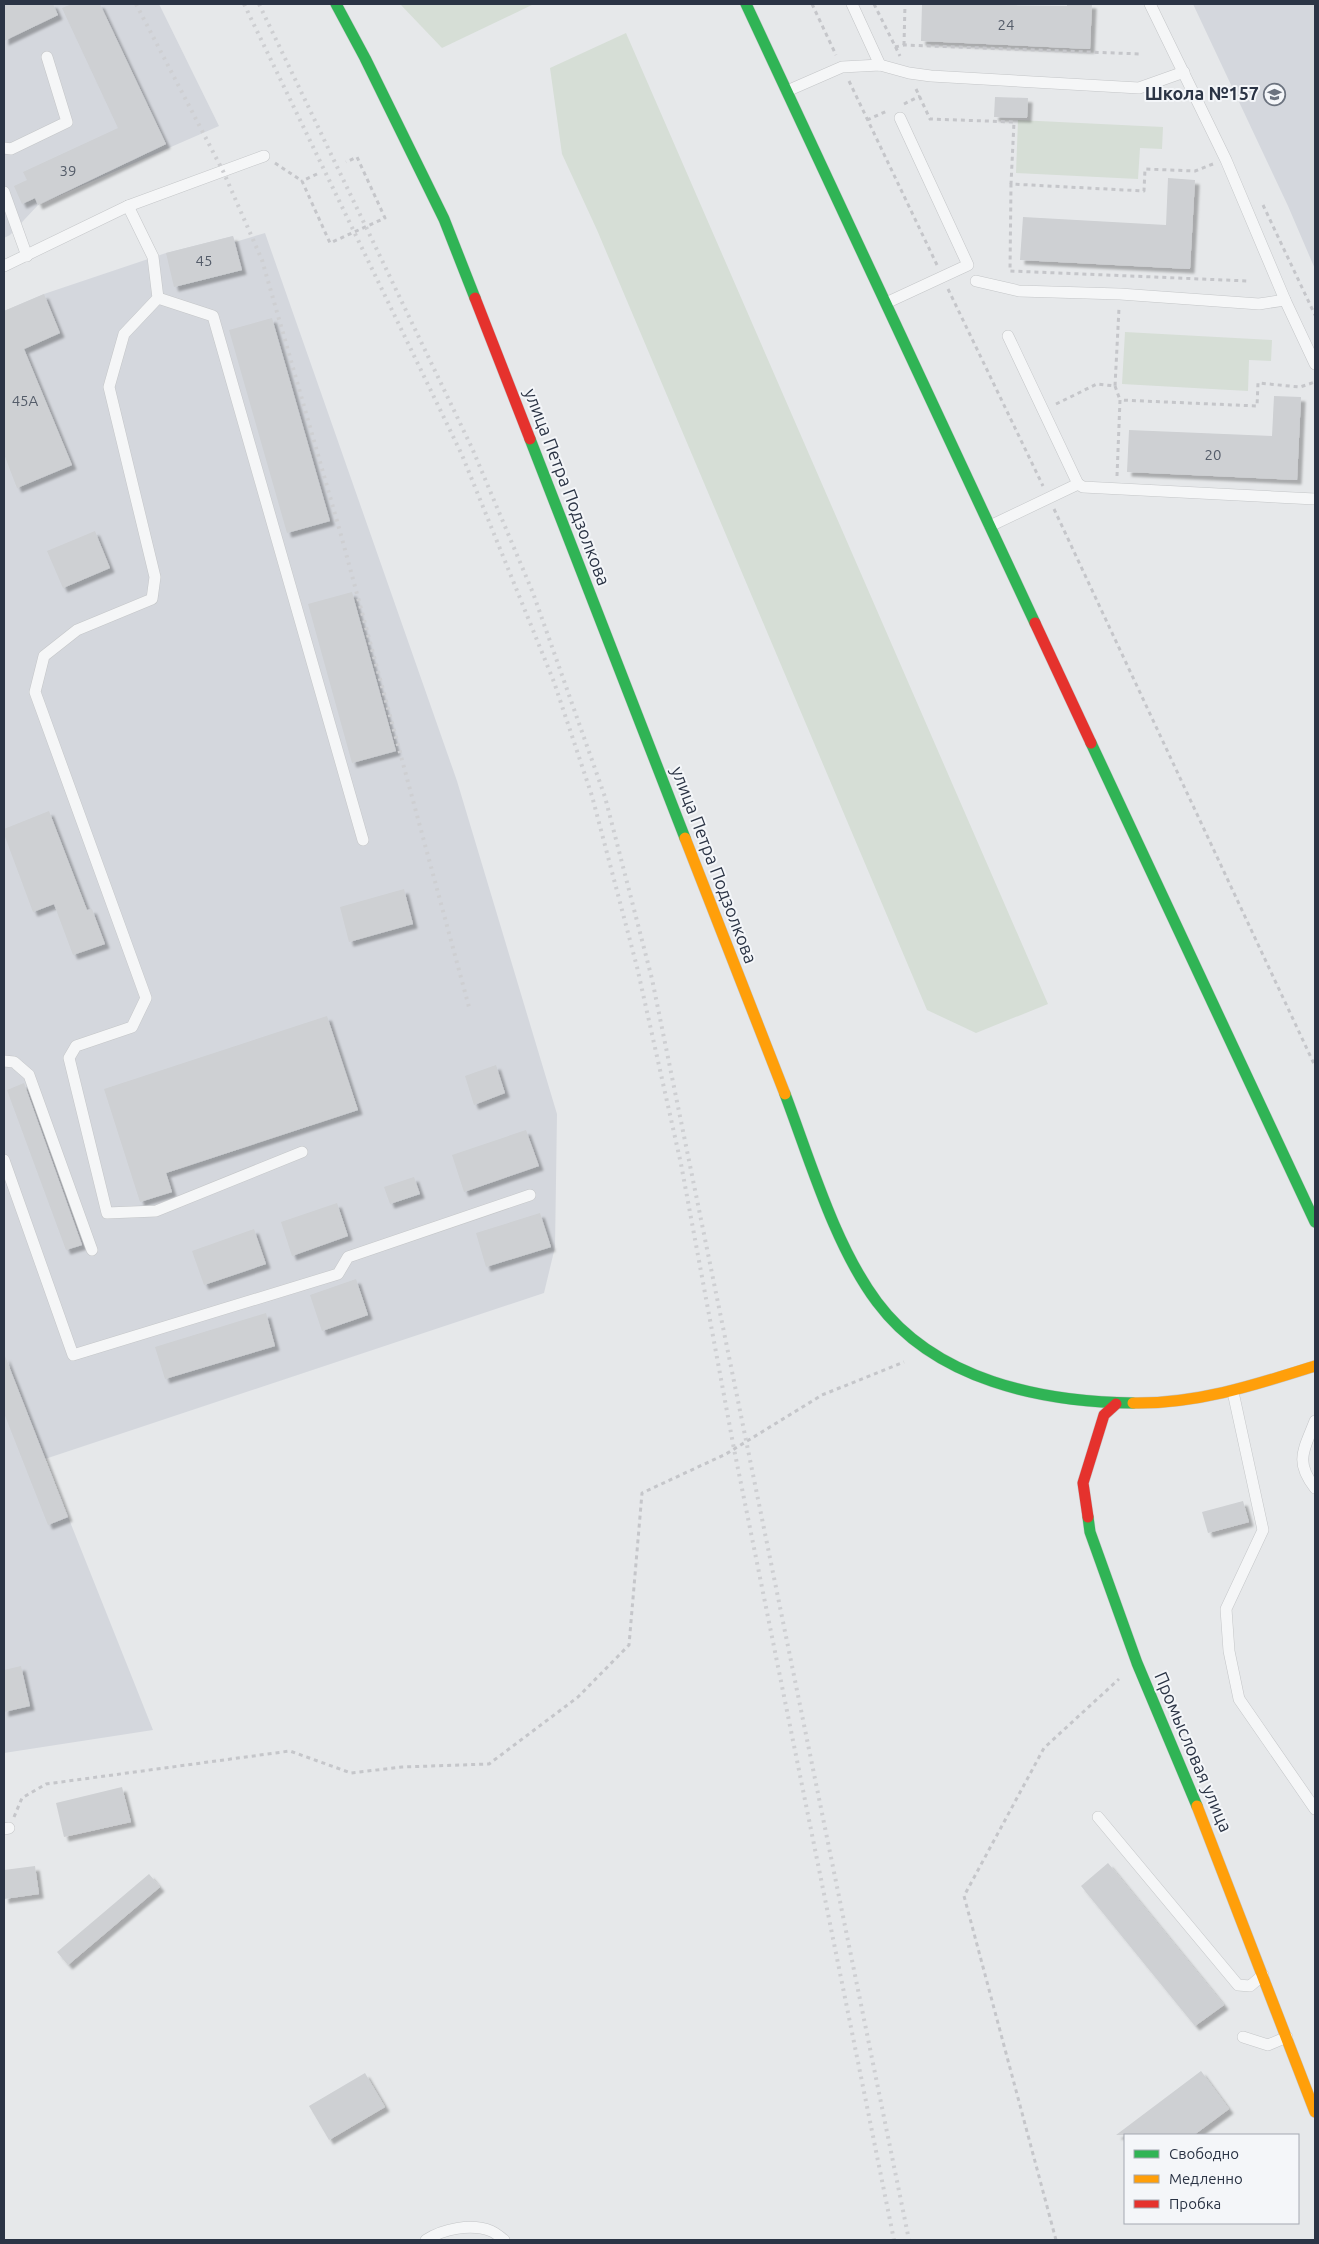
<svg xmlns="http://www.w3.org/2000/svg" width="1319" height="2244" font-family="Ubuntu,sans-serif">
<defs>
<filter id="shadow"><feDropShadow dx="4.5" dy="4.5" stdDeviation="1" flood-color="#0004"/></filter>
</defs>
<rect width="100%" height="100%" fill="#e6e8ea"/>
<g fill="#d4d7dd">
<path d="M4,4H159L219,126L38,205L10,235L4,238Z"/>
<path d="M1193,4H1315V269L1288,206Z"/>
<path d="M265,233L457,781L557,1114L555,1247L544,1293L45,1459L153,1730L4,1753V311L44,294L166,253L233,236L235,242Z"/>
</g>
<g fill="#d6ded6">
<path d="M400,4H534L442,48Z"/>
<path d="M626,33L1048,1004L976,1033L927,1010L597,230L562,154L550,68Z"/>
<path d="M1018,120L1163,127L1162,149L1140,148L1138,179L1016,173Z"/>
<path d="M1125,332L1272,340L1271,361L1249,360L1248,391L1122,384Z"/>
</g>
<g fill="#ced0d3" filter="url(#shadow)">
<path d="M4,4H53L58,15L4,41Z"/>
<path d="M72,4H100L166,144L38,205L35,198L22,204L14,186L27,180L23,172L118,128L62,8Z"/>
<path d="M922,4L1067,6V4H1092L1090,49L921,41Z"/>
<path d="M995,97L1028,98L1027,118L994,117Z"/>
<path d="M1168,178L1195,180L1190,269L1020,260L1023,217L1166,225Z"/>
<path d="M233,236L242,270L174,287L166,253Z"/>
<path d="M44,294L60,333L24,349L72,465L17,488L4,454V311Z"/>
<path d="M272,318L330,521L287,533L229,330Z"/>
<path d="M1274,396L1301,397L1297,480L1127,472L1129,430L1272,436Z"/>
<path d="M95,531L110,568L63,588L47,551Z"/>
<path d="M352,592L396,751L352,763L308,604Z"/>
<path d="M49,811L87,910L92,909L105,944L73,955L54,904L33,912L4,834V829Z"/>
<path d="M404,889L413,924L349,942L340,907Z"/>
<path d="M327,1016L358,1110L166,1173L172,1192L140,1202L104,1089Z"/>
<path d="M496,1065L505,1093L474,1105L465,1076Z"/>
<path d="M24,1083L82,1245L66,1250L7,1090Z"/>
<path d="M526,1130L539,1166L464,1192L452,1155Z"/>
<path d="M414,1177L420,1194L390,1204L384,1187Z"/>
<path d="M337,1203L348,1236L292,1256L281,1222Z"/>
<path d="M540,1213L551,1247L486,1267L476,1233Z"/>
<path d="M254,1229L266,1264L204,1285L192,1251Z"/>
<path d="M356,1279L368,1315L322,1331L310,1295Z"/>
<path d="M266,1313L275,1346L165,1379L155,1347Z"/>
<path d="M5,1356L68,1517L48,1525L4,1413Z"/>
<path d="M1243,1501L1249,1522L1208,1533L1202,1512Z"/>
<path d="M21,1666L30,1706L4,1712V1670Z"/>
<path d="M122,1787L131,1822L64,1837L56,1803Z"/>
<path d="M1108,1863L1224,2005L1195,2026L1081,1886Z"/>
<path d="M35,1866L39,1894L4,1899V1870Z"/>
<path d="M149,1874L160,1887L68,1965L57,1952Z"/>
<path d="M1201,2071L1229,2109L1194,2135H1116Z"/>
<path d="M365,2073L385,2107L329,2140L309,2106Z"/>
</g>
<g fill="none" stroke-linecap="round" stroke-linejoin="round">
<defs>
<g id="lane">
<path d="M852,4L880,65"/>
<path d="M1150,4L1226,160L1285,300L1315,364"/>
<path d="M787,91L842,67L880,65L909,73L931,76L1139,88L1184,72"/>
<path d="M4,148L11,149L67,122L47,57"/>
<path d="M4,192L27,256"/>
<path d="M128,206L153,257L158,298L124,334L109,387L155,577L152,599L77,630L44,656L35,692L146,998L132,1027L76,1046L69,1058L107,1213L156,1211L302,1152"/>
<path d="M4,266L128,206L264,156"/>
<path d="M976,281L1019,291L1120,294L1259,304L1285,300"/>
<path d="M158,298L213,316L363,840"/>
<path d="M886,303L968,265L900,118"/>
<path d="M1078,484L1083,487L1315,499"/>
<path d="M990,526L1078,484L1008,336"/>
<path d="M4,1061L14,1062L29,1075L92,1250"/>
<path d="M4,1160L73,1355L338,1274L348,1257L530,1195"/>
<path d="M1233,1392L1263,1530L1226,1609L1229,1651L1239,1699L1315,1809"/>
<path d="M1315,1421C1304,1450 1294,1461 1315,1488"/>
<path d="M1098,1817L1238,1985L1250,1986L1263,1975"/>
<path d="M4,1829L9,1828"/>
<path d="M1243,2037L1268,2045L1287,2037"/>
<path d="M426,2240C443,2229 471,2223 491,2231C496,2233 500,2237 504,2240"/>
</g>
<g id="fast">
<path d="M336,4L365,58L444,219L475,298"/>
<path d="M746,4L1035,623"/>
<path d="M530,439L685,838"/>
<path d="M1091,743L1315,1222"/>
<path d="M785,1094C810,1160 835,1246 877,1302C935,1380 1041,1402 1133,1403"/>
<path d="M1088,1517L1090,1532L1137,1663L1197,1806"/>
</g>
<g id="slow">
<path d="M685,838L785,1094"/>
<path d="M1133,1403C1197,1404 1255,1385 1315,1366"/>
<path d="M1197,1806L1315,2112"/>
</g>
<g id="jam">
<path d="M475,298L530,439"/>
<path d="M1035,623L1091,743"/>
<path d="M1088,1517L1083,1483L1104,1415L1116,1404"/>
</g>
</defs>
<use href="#lane" stroke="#c4c6c8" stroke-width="12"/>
<use href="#fast" stroke="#c4c6c8" stroke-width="12"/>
<use href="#slow" stroke="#c4c6c8" stroke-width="12"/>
<use href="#jam" stroke="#c4c6c8" stroke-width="12"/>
<g stroke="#c5c6ca" stroke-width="3" stroke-dasharray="4 4" stroke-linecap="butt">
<path d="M812,4L836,55"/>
<path d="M874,4L900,56"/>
<path d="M904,45L905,4"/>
<path d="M895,47L904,45L1141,54"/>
<path d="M849,81L937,265"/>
<path d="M916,89L930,119L1014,122L1011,184"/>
<path d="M904,104L920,96"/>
<path d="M867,120L887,111"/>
<path d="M275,163L302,181"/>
<path d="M1213,164L1195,171L1145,169L1144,191L1011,184L1010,271L1249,281"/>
<path d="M317,174L302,181L330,243L385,218L357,157L346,162"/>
<path d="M1263,205L1315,315"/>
<path d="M948,289L1043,486"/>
<path d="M1115,386L1120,400"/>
<path d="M1056,404L1097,384L1115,386L1119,308"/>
<path d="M1117,476L1120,400L1257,406L1258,383L1300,387L1315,382"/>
<path d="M1054,509L1315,1066"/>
<path d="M14,1817L22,1798L46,1784L290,1751L351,1773L402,1767L489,1764L578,1697L629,1645L642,1493L726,1454L822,1395L904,1362"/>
<path d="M1056,2240L964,1896L1044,1748L1119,1679"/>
</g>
<use href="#lane" stroke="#f5f6f7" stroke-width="11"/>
<use href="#fast" stroke="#30b455" stroke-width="11"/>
<use href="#slow" stroke="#ff9f0a" stroke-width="11"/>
<use href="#jam" stroke="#e5322d" stroke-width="11"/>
<g stroke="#cecfd2" stroke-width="4" stroke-dasharray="2.5 5" stroke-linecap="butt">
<path d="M136,4L223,171L262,260L341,535L469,1007"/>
<path d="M244,4L462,455L554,682L592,796L637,967L681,1164L734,1449L894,2240"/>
<path d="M259,4L472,448L533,593L605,797L652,979L909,2240"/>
</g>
</g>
<defs>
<symbol id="school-ring" viewBox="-11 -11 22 22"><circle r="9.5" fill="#f4f6f9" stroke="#6c737f" stroke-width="1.5"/><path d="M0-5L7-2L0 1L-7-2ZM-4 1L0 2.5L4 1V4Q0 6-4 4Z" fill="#6c737f"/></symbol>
</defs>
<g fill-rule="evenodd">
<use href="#school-ring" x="1262" y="82" width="25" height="25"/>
</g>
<g text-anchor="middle" stroke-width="4" stroke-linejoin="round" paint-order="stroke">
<g font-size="15" fill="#545c69">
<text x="1006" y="30">24</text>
<text x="68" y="176">39</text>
<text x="204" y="266">45</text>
<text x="25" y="406">45А</text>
<text x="1213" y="460">20</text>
</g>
<g font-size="18" font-weight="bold" fill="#2b3445" stroke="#f4f6f9" text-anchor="end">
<text x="1259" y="100">Школа №157</text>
</g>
<g font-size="18" fill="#2b3445" stroke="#f4f6f9">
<text transform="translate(567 487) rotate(69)" y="6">улица Петра Подзолкова</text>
<text transform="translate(714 865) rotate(69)" y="6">улица Петра Подзолкова</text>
<text transform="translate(1193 1752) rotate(67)" y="6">Промысловая улица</text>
</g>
</g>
<rect width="1319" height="2244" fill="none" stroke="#2b3445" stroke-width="10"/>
<rect x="1124" y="2134" width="175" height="90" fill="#f4f6f9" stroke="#a4a8b1"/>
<rect x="1134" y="2150" width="25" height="8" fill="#30b455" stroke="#a4a8b1"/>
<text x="1169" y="2159" font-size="15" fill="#2b3445">Свободно</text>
<rect x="1134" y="2175" width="25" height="8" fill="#ff9f0a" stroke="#a4a8b1"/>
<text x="1169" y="2184" font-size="15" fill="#2b3445">Медленно</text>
<rect x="1134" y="2200" width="25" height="8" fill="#e5322d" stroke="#a4a8b1"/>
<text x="1169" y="2209" font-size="15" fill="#2b3445">Пробка</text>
</svg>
